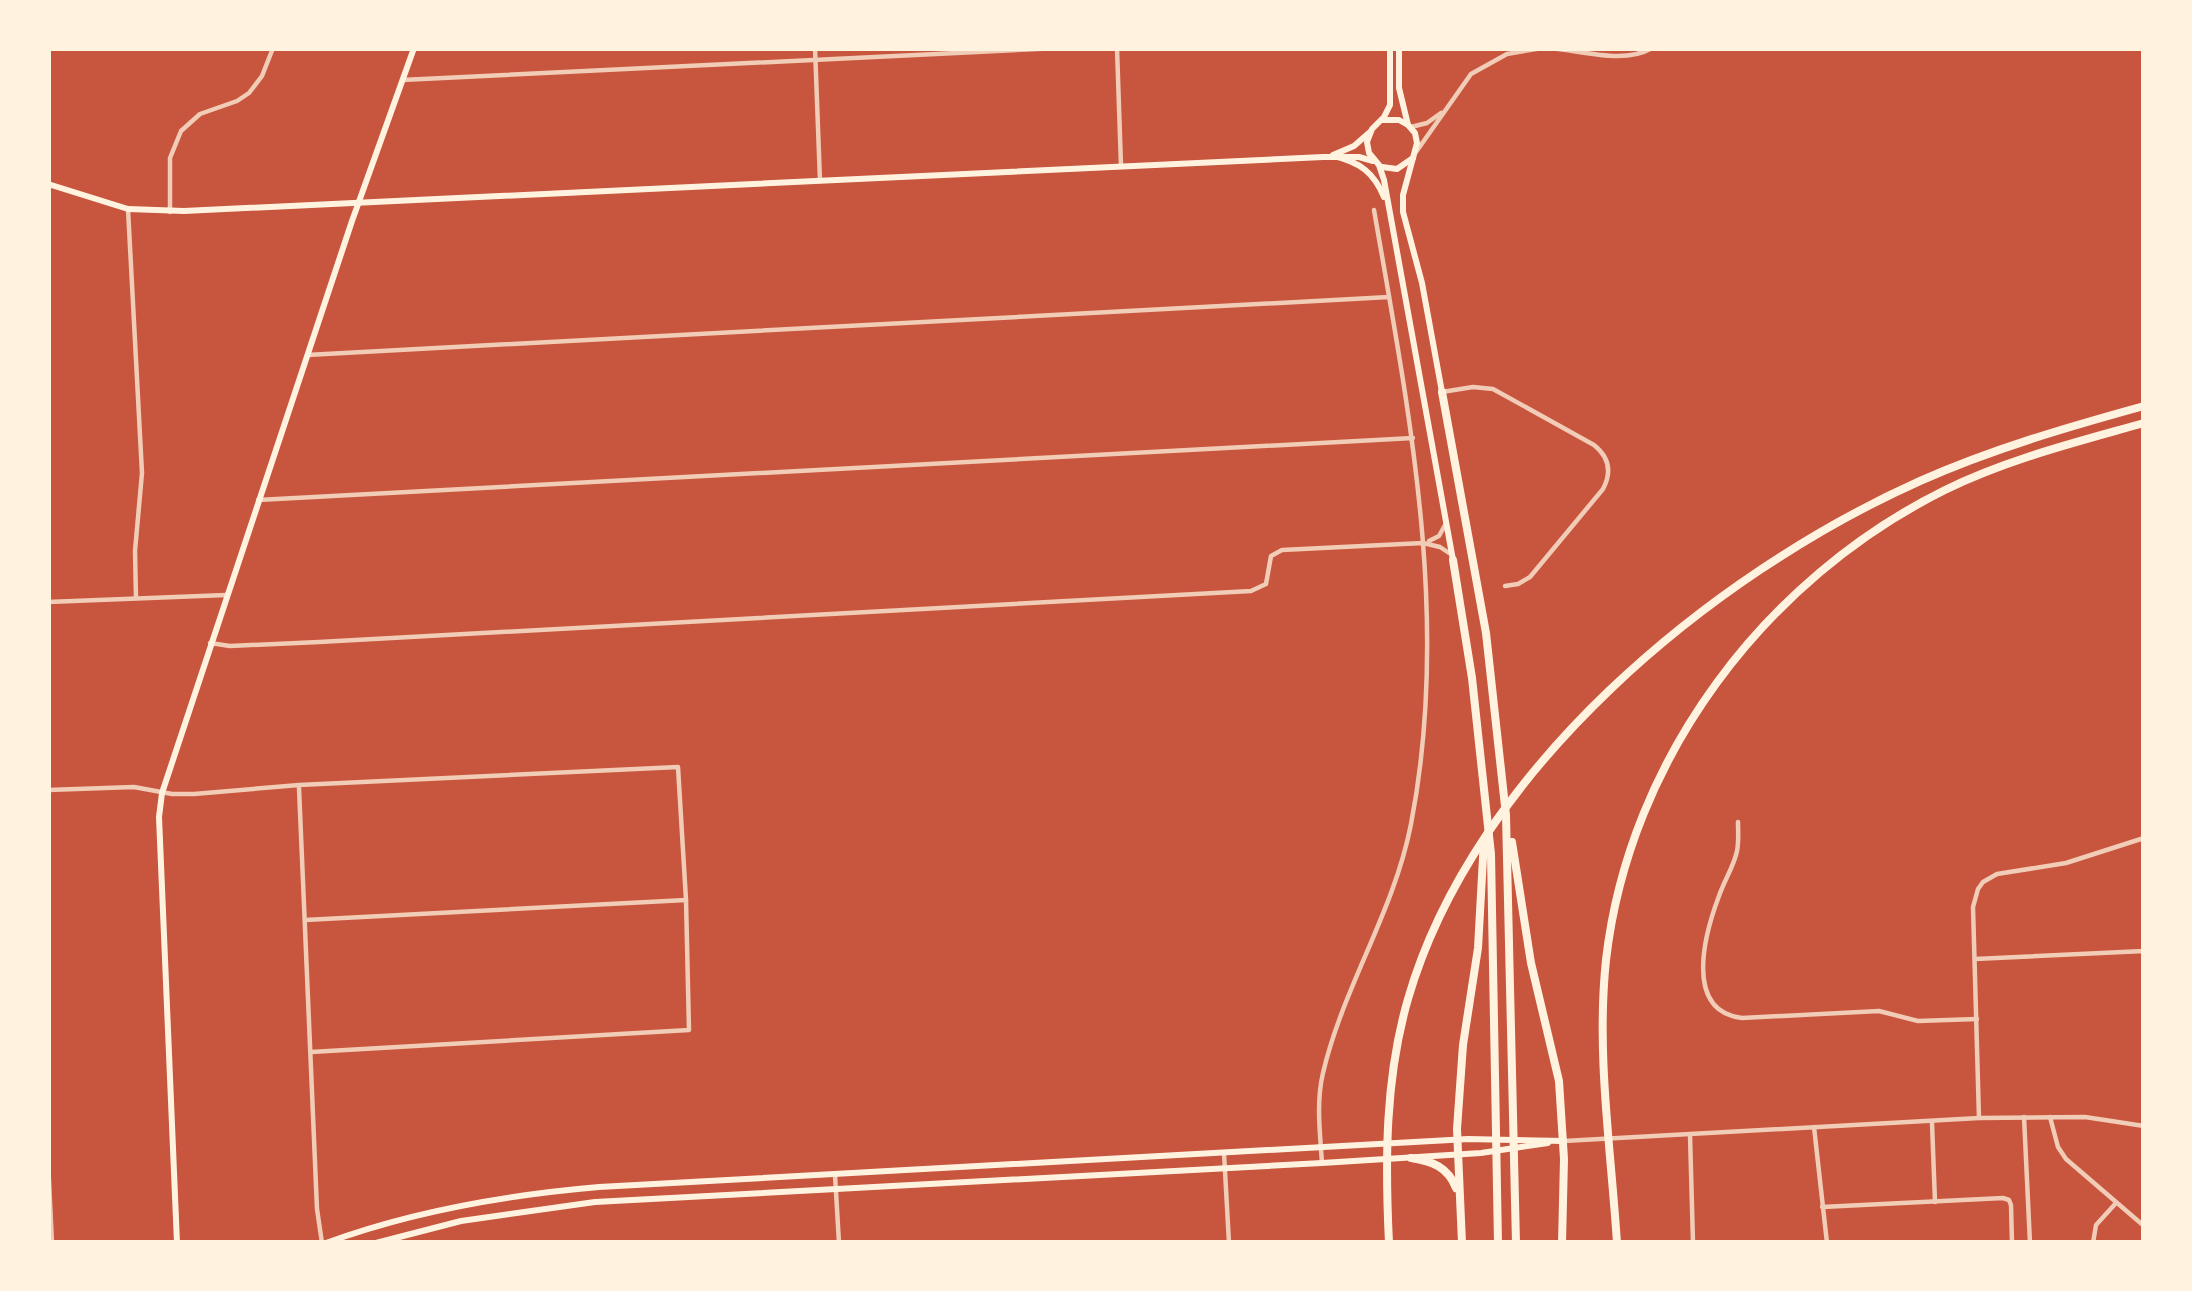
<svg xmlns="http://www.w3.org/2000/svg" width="2192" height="1291" font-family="Rubik,sans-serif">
<rect width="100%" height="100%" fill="#c8553d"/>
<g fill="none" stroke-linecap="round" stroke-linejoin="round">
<g stroke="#f1ccb7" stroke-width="4.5">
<path d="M815,48L820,181"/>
<path d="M1117,48L1121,166"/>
<path d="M1548,48C1581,50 1623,65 1652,48"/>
<path d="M402,80L1059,48"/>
<path d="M1411,127L1427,123L1441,113"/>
<path d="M1416,152L1471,74L1507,54L1542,48"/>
<path d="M128,209L142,473L135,551L136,598"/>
<path d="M170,212V158L181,131L200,114L237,101L249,93L262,76L273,48"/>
<path d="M307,355L1389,297"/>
<path d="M1442,392L1473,387L1493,389L1594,445C1609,457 1612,472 1603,489L1530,577L1518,584L1505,586"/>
<path d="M258,500L1413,438"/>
<path d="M1429,541L1439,536L1445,525"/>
<path d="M48,602L226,595"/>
<path d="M210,643L230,646L319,642L1251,591L1266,584L1271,556L1282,550L1423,543L1440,547L1449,553"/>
<path d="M299,788L317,1209L322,1243"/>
<path d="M48,790L134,787L172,794H194L299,785L678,767L686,900L689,1030L311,1052"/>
<path d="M1738,822C1738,831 1739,842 1737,851C1734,866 1724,881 1719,896C1705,933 1683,1011 1742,1018L1879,1011L1918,1021L1977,1019"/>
<path d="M305,920L686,900"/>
<path d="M1975,959L2144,951"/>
<path d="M2024,1117L2030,1243"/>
<path d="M2050,1117L2058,1147L2066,1159L2144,1226"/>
<path d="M1979,1118L1973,907L1978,889L1983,882L1997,874L2066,863L2144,838"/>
<path d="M1932,1123L1935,1202"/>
<path d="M1814,1127L1827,1243"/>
<path d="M1690,1135L1693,1243"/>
<path d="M1564,1141L1979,1118L2085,1117L2144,1126"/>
<path d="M1224,1153L1229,1243"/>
<path d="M48,1160L52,1243"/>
<path d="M1322,1163C1320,1133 1316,1102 1323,1073C1343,987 1394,912 1411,824C1451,619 1409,412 1374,210"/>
<path d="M835,1175L839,1243"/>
<path d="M1822,1207L2003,1198L2009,1200L2011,1205L2012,1243"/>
<path d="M2093,1243L2096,1225L2116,1203"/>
</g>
<g stroke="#fff3e0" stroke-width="6">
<path d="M1333,155L1354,146L1370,132"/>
<path d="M48,184L128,209L184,211L1323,157H1359L1373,161"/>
<path d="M177,1243L159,817L162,793L352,221L414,48"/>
<path d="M326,1243C413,1211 506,1195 599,1187L1468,1139L1564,1141"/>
<path d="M376,1243L461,1221L595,1202L1322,1163L1481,1153L1548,1143"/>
</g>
<g stroke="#fff3e0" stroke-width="6">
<path d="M1390,48V105L1384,117L1372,129L1367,142L1369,153L1379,165L1384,180L1453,560"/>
<path d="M1399,48V88L1408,125L1415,133L1417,143L1403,195V212L1422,283L1442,392"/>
<path d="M1383,120H1399L1408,125"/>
<path d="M1334,156C1360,162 1374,173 1384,197"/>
<path d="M1382,167L1397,169L1413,158"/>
</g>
<g stroke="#fff3e0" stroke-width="8">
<path d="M1442,392L1486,633L1506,815L1516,1243"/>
<path d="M1453,560L1472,678L1491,854L1498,1243"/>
<path d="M1512,842L1531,963L1559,1081L1564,1159L1562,1243"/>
<path d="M1411,1158C1432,1161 1448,1167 1456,1188"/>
<path d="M1389,1243C1385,1161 1385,1078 1408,999C1474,771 1710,575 1920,481C1992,449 2068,427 2144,406"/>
<path d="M1462,1243L1457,1129L1463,1045L1478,948L1484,840"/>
<path d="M1617,1243C1611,1149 1596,1054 1606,960C1629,759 1765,579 1945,490C2008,459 2077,442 2144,423"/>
</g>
</g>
<rect width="2192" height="1291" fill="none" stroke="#fff3e0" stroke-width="102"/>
</svg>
